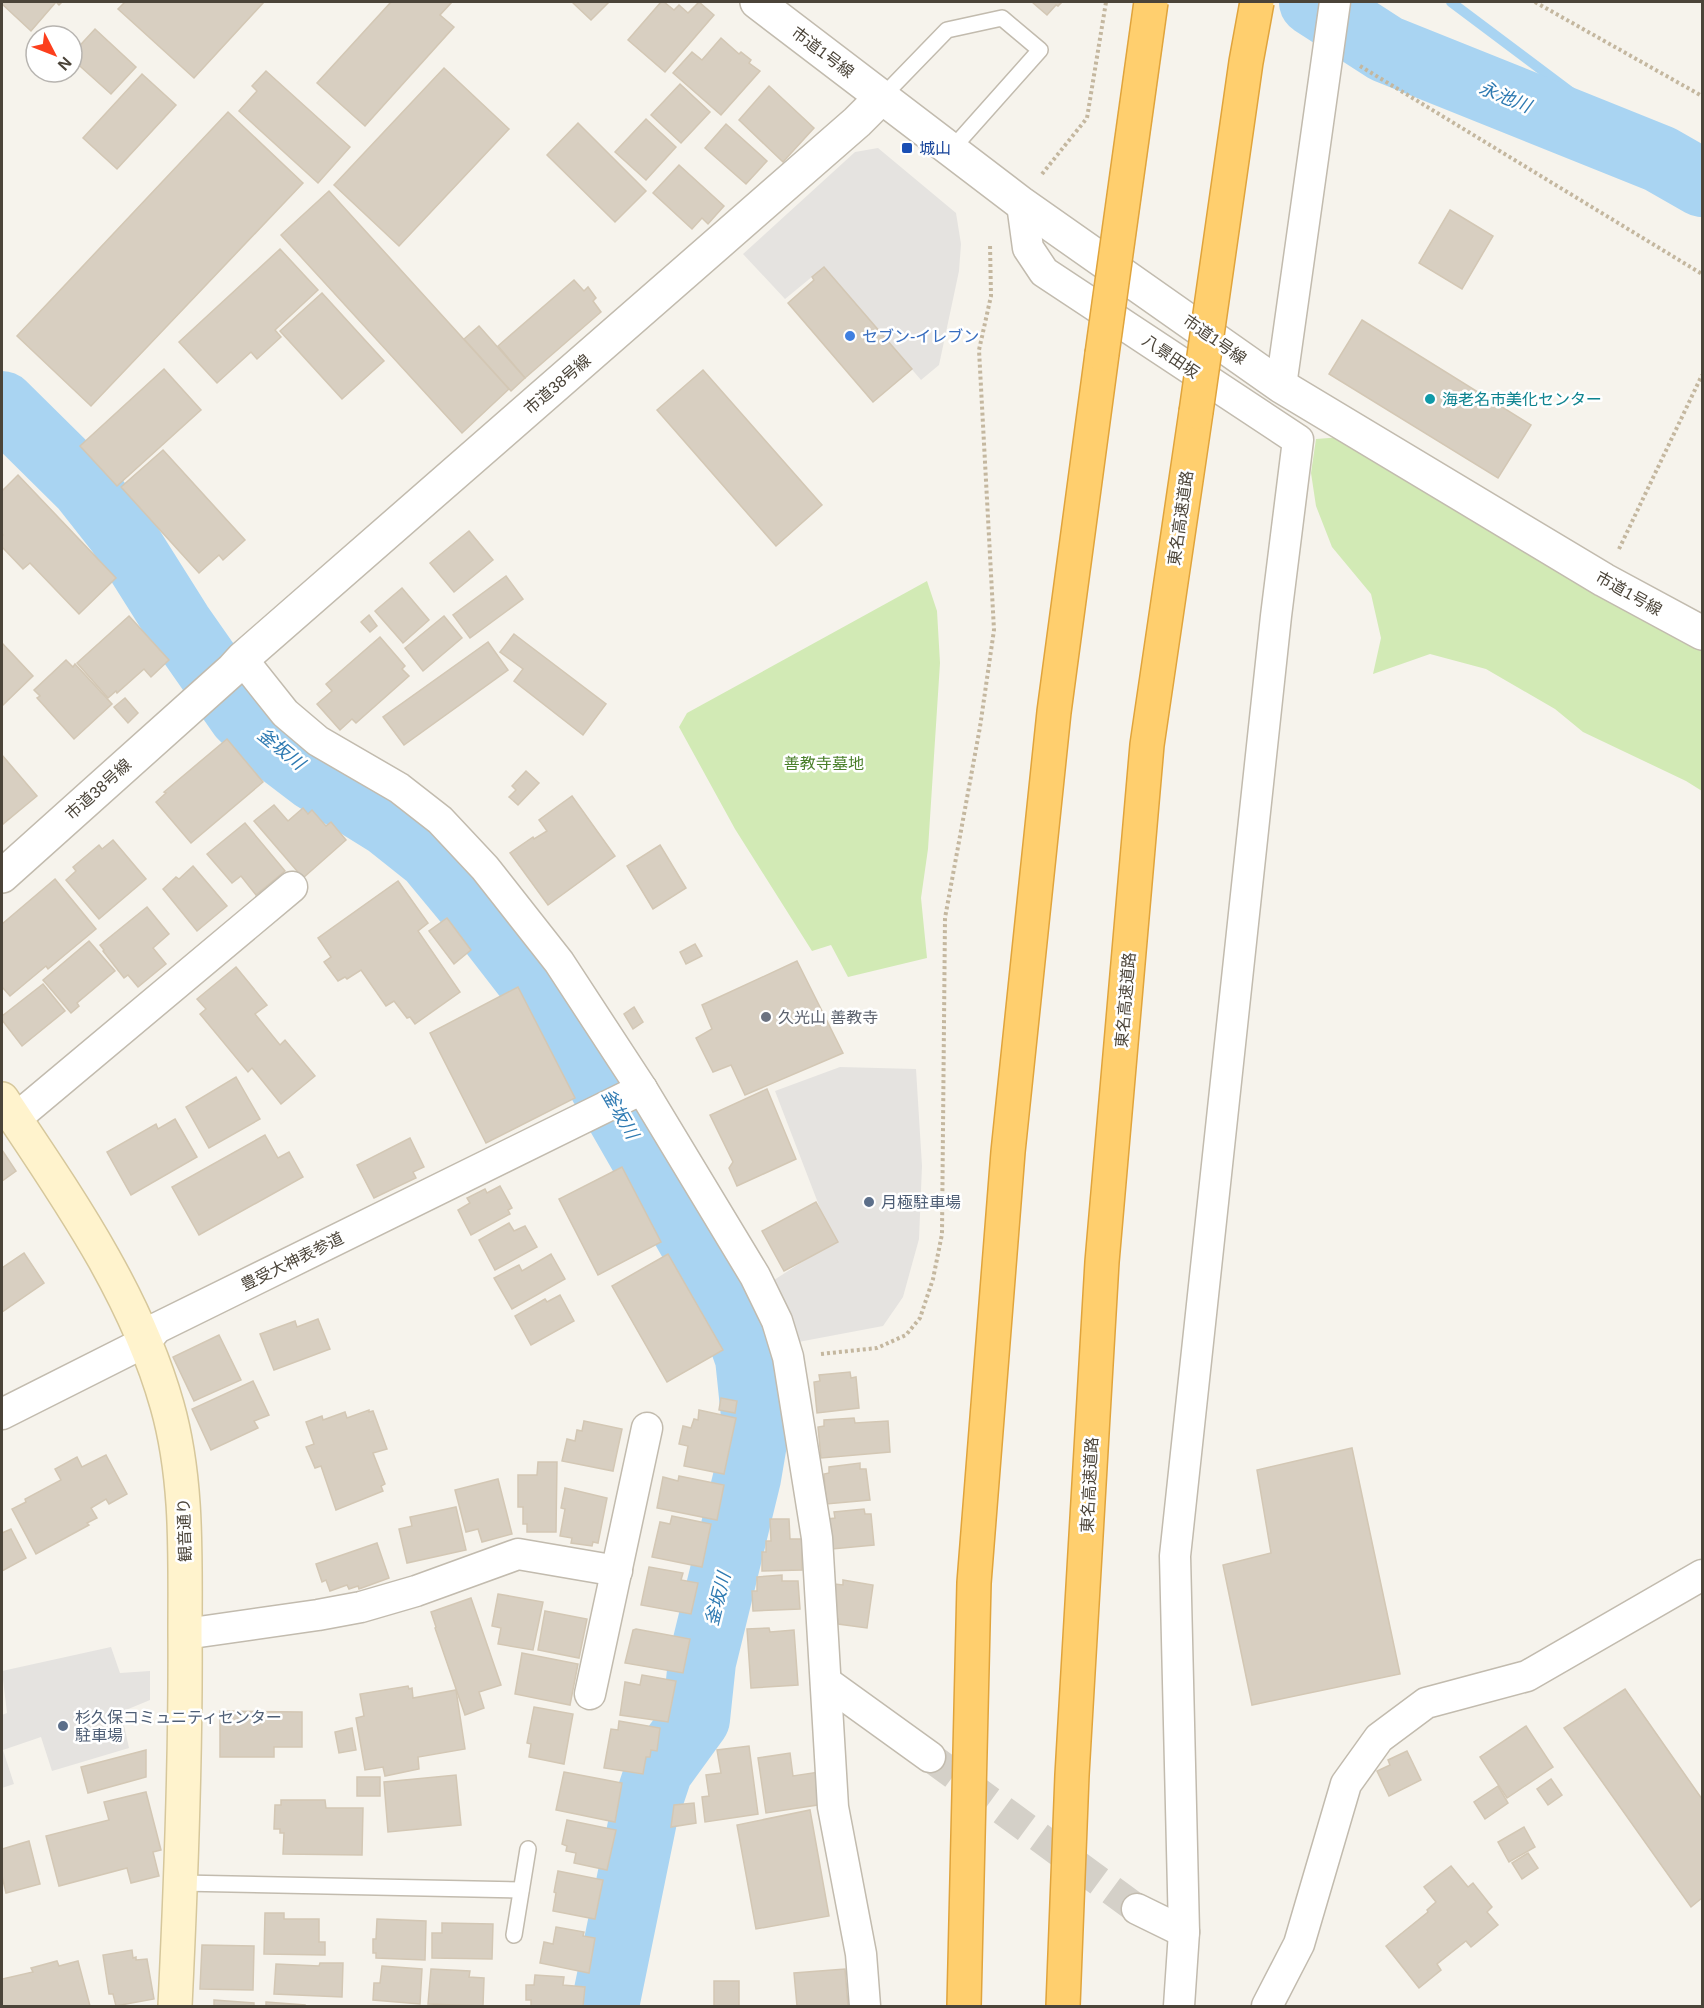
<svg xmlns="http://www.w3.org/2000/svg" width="1704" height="2008" font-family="Helvetica,'Noto Sans JP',sans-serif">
<rect width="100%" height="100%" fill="#f6f3ec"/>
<g fill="#d2eab5">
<path d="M1342,437L1702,633V791L1686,781L1583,732L1555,709L1486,669L1430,654L1373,674L1381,638L1371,594L1332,547L1316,506L1311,473L1316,439Z"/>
<path d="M927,581L937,611L940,663L928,849L921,898L927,958L848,977L831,945L812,951L735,829L679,727L687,713Z"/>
</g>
<g fill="#e5e3e0">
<path d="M878,148L956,213L961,244L959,271L939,365L921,380L824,267L785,299L743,254L855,152Z"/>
<path d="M840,1067L916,1069L922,1166L919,1239L903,1297L883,1326L793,1343L771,1282L833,1242L775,1091Z"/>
<path d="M111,1647L120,1673L150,1671V1700L121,1712L129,1748L52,1771L41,1737L3,1750L14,1784L2,1788V1715L7,1713L2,1671Z"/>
</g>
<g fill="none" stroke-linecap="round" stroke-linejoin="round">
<path stroke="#a9d4f2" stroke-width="10" d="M1451,2L1660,159"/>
<g stroke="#a9d4f2" stroke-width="68">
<path d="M1313,2L1386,49L1660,159L1702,183"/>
<path d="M2,405L84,486L121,533L179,625L242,715L271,744L313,776L387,822L431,857L489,927L541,994L600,1080L733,1312L749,1358L756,1425L747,1478L702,1662L696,1719L659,1770L644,1815L605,2006"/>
</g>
</g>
<g fill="#d8cfc1" stroke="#d3c7b4" stroke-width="1.5">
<path d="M2,2H62L59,5L56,2L31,31L2,4Z"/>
<path d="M125,2H264L194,78L118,9Z"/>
<path d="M391,2H452L440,15L454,27L365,126L317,83Z"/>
<path d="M572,2H609L591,20Z"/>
<path d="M661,2H664L674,10L679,5L688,13L699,2L714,15L665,72L628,40Z"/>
<path d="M1032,2H1062L1058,6L1056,5L1047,15Z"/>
<path d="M95,29L136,67L111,94L72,59V54Z"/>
<path d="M721,38L739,54L741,52L751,60L749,63L760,71L721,115L673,73L692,52L702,60Z"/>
<path d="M444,68L509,129L399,246L334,185Z"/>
<path d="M266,71L350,147L318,183L239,111L257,91L252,86Z"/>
<path d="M142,74L176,105L117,169L83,138Z"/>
<path d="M680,84L710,112L681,143L651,115Z"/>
<path d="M769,86L814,128L783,162L739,120Z"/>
<path d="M228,112L303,183L91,406L17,336Z"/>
<path d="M646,119L676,147L646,180L615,152Z"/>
<path d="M578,123L646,191L615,222L547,155Z"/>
<path d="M726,124L767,161L746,184L705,148Z"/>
<path d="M679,165L724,206L708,224L702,218L692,229L653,193Z"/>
<path d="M329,191L509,389L462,433L281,235Z"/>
<path d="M1450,210L1493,236L1462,289L1419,263Z"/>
<path d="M280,249L318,290L275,330L281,337L257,359L251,352L217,383L179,342Z"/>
<path d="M824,267L912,369L873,402L788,303L814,280L812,277Z"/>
<path d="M574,280L584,291L588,287L596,298L593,301L601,312L525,378L498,346Z"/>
<path d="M322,293L384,361L342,399L280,331Z"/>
<path d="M1362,320L1531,425L1498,478L1329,374Z"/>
<path d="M479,326L525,378L511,391L464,339Z"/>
<path d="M164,369L201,410L117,486L80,446Z"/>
<path d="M703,370L822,505L776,546L657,410Z"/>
<path d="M163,450L245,540L223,560L219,555L199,573L121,487Z"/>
<path d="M18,475L116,578L79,614L30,563L23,569L2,547V537L3,535L2,533V491Z"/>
<path d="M469,531L493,560L454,592L430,563Z"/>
<path d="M506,576L523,599L470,638L453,615Z"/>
<path d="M402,588L429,620L403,643L375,611Z"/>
<path d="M369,615L377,626L370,632L361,622Z"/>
<path d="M129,616L169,660L151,677L144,669L117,693L116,691L108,698L77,663Z"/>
<path d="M444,616L462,638L423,671L405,648Z"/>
<path d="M514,634L606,704L583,735L514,681L523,669L500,652Z"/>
<path d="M380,637L405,666L402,669L409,676L356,723L352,719L340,730L317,704L332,691L326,684Z"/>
<path d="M488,642L508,670L404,745L383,717Z"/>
<path d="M2,643L33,676L2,706Z"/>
<path d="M66,660L73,667L75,664L112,704L74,739L37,698L40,696L34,690Z"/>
<path d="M125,698L138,713L128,723L114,707Z"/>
<path d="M227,739L263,782L191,843L156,802L166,793L164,792Z"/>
<path d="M2,755L37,796L3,824L2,822Z"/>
<path d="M526,771L539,783L518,805L509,797L516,790L512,786Z"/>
<path d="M572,796L615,856L548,905L510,853L533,837L534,839L547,831L539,820Z"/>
<path d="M274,805L288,821L303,808L308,814L312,810L326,826L331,822L346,840L303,878L254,821Z"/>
<path d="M245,823L285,871L256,895L241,876L232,883L207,854Z"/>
<path d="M113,840L146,879L99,919L66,880L76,871L73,867L99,845L102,849Z"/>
<path d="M660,845L686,888L653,909L627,866Z"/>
<path d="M193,866L227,906L197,931L163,889L176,877L179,879Z"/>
<path d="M55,879L96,929L48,969L46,966L10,996L2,987V924Z"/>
<path d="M398,881L428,923L418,931L460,992L415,1024L410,1017L407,1018L394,1001L386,1006L361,970L347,979L345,977L338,981L324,962L331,957L318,938Z"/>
<path d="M147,907L169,934L153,948L166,964L138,987L128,975L124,978L103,951L104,950L100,945Z"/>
<path d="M447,918L471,950L454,964L429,931Z"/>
<path d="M89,941L115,971L77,1003L79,1006L71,1013L43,980Z"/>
<path d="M695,944L702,956L686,964L680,952Z"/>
<path d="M797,961L843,1053L745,1095L731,1065L713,1072L696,1038L712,1029L702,1005Z"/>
<path d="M236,967L267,1005L255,1014L280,1045L285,1040L315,1076L281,1104L252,1068L248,1072L200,1014L206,1009L197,999Z"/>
<path d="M43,984L65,1011L22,1046L2,1020V1016Z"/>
<path d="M518,987L575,1098L486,1143L430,1033Z"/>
<path d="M634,1007L643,1022L633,1029L624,1014Z"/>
<path d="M236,1077L260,1119L209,1148L186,1107Z"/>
<path d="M767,1089L796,1159L737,1186L729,1168L733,1162L710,1115Z"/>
<path d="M175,1119L197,1157L131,1195L107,1152L156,1124L158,1129Z"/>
<path d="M265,1135L278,1158L289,1152L303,1177L199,1235L172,1187Z"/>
<path d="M410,1138L424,1167L413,1172L416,1178L374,1198L357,1165Z"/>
<path d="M2,1150L16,1171L2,1181Z"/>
<path d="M622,1167L661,1242L598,1275L559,1199Z"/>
<path d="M500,1186L512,1208L508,1210L510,1214L471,1235L458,1210L470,1203L467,1198L485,1189L487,1193Z"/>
<path d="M816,1202L838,1242L784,1271L762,1231Z"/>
<path d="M509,1223L514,1231L525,1226L537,1247L495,1270L479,1240Z"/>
<path d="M24,1253L44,1283L2,1312V1268Z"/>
<path d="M551,1254L565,1279L512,1309L494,1278L519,1265L522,1271Z"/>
<path d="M668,1254L723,1350L667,1382L612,1286Z"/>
<path d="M560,1295L574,1321L531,1345L515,1316L545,1299L547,1302Z"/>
<path d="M318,1319L330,1349L274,1370L260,1334L295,1321L297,1327Z"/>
<path d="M219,1335L241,1380L194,1401L173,1357Z"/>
<path d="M850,1372L851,1378L856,1377L859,1408L817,1413L814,1382L820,1381L819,1375Z"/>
<path d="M253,1381L269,1415L254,1421L258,1428L211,1450L192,1409Z"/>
<path d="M721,1398L737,1401L735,1413L719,1410Z"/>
<path d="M369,1410V1412L373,1411L387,1449L373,1453L385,1484L381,1486L383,1491L336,1510L321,1466L315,1468L306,1447L314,1444L306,1422L322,1416L323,1420L345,1412L347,1418Z"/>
<path d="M699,1410L736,1418L724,1474L684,1466L688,1446L679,1444L683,1426L691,1428L694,1419L698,1420Z"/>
<path d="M854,1418L855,1423L888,1421L890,1452L821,1458L818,1427L824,1426V1420Z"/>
<path d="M584,1421L622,1429L613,1471L562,1461L567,1439L575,1441L577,1430L582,1431Z"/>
<path d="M1352,1448L1400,1674L1252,1705L1223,1565L1271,1553L1257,1470Z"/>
<path d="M106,1455L127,1494L109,1504L106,1499L91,1508L97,1518L87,1523L89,1525L36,1554L12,1509L26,1502L25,1499L61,1480L55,1469L77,1457L82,1467Z"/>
<path d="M538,1462H557L556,1532H527V1524H523V1507H518V1475H537Z"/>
<path d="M860,1463V1469H866L870,1500L826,1504L824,1474L829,1473V1467Z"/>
<path d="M679,1476L724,1485L717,1520L657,1508L663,1477L678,1481Z"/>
<path d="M498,1479L512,1534L482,1542L478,1529L466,1532L455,1490Z"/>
<path d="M565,1488L607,1498L598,1543L593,1542L592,1546L571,1543L572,1538L560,1536L565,1509L561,1508Z"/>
<path d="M456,1507L466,1550L407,1563L399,1529L412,1526L410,1517Z"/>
<path d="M864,1509L865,1514H871L874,1545L832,1549L828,1519L835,1518L834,1512Z"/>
<path d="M672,1516L711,1524L702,1567L652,1557L660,1522L670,1524Z"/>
<path d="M770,1519H789L790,1539H802V1570L762,1571V1552H766V1541H771Z"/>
<path d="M11,1529L26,1558L2,1571V1533Z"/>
<path d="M377,1543L389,1578L359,1589L358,1586L349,1589L347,1585L330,1591L326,1580L322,1582L316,1564Z"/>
<path d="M649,1567L683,1573L681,1580L698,1583L691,1614L641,1605Z"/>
<path d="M782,1575V1581H798L800,1609L753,1611L752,1591H757V1577Z"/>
<path d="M843,1580L873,1585L867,1628L838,1624V1619L831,1618L835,1584L843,1585Z"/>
<path d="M498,1594L543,1602L533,1650L498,1644L501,1628L492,1626Z"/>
<path d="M471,1598L501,1685L479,1692L484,1708L465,1715L435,1628L436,1627L431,1612Z"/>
<path d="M545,1611L587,1619L579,1658L538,1650Z"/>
<path d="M769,1628L770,1632L794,1630L798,1685L751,1688L747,1629Z"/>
<path d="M636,1629L690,1639L683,1673L625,1663L633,1630Z"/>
<path d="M522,1653L578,1664L570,1705L515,1694Z"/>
<path d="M642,1675L676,1681L668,1722L620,1715L625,1682L640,1685Z"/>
<path d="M408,1686L409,1689L412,1688L413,1698L456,1690L465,1749L418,1757L419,1769L385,1776L383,1767L365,1770L356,1718L364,1716L360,1694Z"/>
<path d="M1625,1689L1702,1799V1898L1691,1907L1564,1728Z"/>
<path d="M534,1707L573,1714L564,1764L529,1757L531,1744L527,1743Z"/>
<path d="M220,1711L302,1712V1747H274V1757H220Z"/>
<path d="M619,1721L660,1728L657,1751L651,1750L650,1757H646L643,1774L604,1768L611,1729L618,1730Z"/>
<path d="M1526,1726L1553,1767L1507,1798L1480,1757Z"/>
<path d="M352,1728L356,1750L339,1753L335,1732Z"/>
<path d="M749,1746L758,1814L705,1822L702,1797L709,1796L706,1775L721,1773L717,1750Z"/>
<path d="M146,1750V1777L88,1793L81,1767Z"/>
<path d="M1407,1751L1421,1780L1389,1796L1377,1771L1390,1765L1388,1760Z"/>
<path d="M790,1753L793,1776L819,1772L824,1804L766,1813L758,1758Z"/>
<path d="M564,1772L622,1783L615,1822L556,1810Z"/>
<path d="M456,1775L461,1825L388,1832L384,1782Z"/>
<rect x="357" y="1777" width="23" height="19"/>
<path d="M1551,1779L1562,1795L1548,1805L1537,1789Z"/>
<path d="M1498,1786L1508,1803L1485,1819L1474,1802Z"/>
<path d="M146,1792L161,1850L153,1852L159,1876L131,1883L127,1868L59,1886L46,1836L109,1820L104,1802Z"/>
<path d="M281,1800H325L326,1808H363L362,1855L283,1854L284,1833H280V1829H274L275,1805H281Z"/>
<path d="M694,1803L696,1823L671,1827L674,1805Z"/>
<path d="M810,1810L829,1916L756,1929L737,1825Z"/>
<path d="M567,1820L616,1830L607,1870L574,1863L576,1853L566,1851L567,1846L562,1844Z"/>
<path d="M1524,1827L1535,1847L1509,1862L1498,1842Z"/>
<path d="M29,1841L40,1884L6,1893L2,1876V1849Z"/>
<path d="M1528,1853L1538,1868L1522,1879L1512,1863Z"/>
<path d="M1451,1866L1468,1887L1473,1883L1492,1907L1487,1912L1498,1925L1471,1947L1466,1941L1437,1964L1441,1970L1419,1988L1386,1946L1428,1912L1427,1910L1436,1902L1424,1887Z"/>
<path d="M558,1871L603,1880L595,1919L553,1911L556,1893L554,1892Z"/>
<path d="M265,1913H284V1919H319V1942H325V1955L264,1954Z"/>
<path d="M377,1919L426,1921L425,1960L376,1958V1953H373V1939H376Z"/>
<path d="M442,1923L493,1924L492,1959L432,1958V1933H442Z"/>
<path d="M556,1927L584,1932L583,1936L595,1938L589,1973L540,1963L544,1942L553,1944Z"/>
<path d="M202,1945L254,1946L253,1990L200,1989Z"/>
<path d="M132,1950L133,1958L136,1957V1960L147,1959L154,1999L116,2006L113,1994H109L103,1955Z"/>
<path d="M57,1961L59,1966L78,1961L90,2006H2V1979L33,1972L31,1968Z"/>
<path d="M320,1963H343L342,1997L274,1994L276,1964L319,1966Z"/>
<path d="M382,1966L422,1969L420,2004L373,2000L374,1983H380Z"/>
<path d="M431,1969L470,1971L469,1977L484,1978L483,2006L428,2004Z"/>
<path d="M845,1969L848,2006H797L794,1973Z"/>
<path d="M535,1975L564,1977L563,1985L585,1987L583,2006H531V2000H526V1985H534Z"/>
<rect x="714" y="1981" width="25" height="25"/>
<path d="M214,2000L254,2003V2006H214Z"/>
<path d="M266,2002L305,2005V2006H266Z"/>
</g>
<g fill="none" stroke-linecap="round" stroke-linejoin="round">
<path stroke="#d4d0c8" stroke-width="30" stroke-dasharray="30 15" stroke-linecap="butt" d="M930,1757L1137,1909"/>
<defs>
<g id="service">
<path d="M882,97L947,30L1002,18L1040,50L951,150"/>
<path d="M181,1883L521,1890"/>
<path d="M514,1935L528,1849"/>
</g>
<g id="minor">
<path d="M1022,204L1028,248L1044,272L1298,440L1276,616L1175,1556L1184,1932L1179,2006"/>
<path d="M1281,386L1335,2"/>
<path d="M242,659L285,713L318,741L399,788L440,820L485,868L559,962L642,1089L755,1276L777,1321L788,1357L817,1538L833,1807L861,1954L865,2006"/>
<path d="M15,1119L292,887"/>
<path d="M2,1414L145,1342L157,1328L642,1089"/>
<path d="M185,1634L318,1615L361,1607L416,1591L518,1554L617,1571"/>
<path d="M826,1682L930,1757"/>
<path d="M590,1694L647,1428"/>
<path d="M1137,1909L1184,1932"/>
<path d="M1267,2006L1299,1944L1346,1784L1379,1738L1426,1703L1527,1676L1702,1575"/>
</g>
<g id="tertiary">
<path d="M757,2L1022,204L1281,386L1604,580L1702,633"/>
<path d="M2,876L232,670L242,659L857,122L882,97"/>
</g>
<path id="secondary" d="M2,1099C66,1195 135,1292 167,1405C188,1479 185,1557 185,1633C186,1758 181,1882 175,2006"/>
<g id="motorway">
<path d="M964,2006L974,1583L1008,1152L1054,712L1102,354"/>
<path d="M1063,2006L1072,1775L1102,1262L1147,745L1196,412"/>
</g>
</defs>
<use href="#service" stroke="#c2bbae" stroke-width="18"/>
<use href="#minor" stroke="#c2bbae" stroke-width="33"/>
<use href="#tertiary" stroke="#c2bbae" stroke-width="36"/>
<use href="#secondary" stroke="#d6c79b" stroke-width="36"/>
<use href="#motorway" stroke="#e0a43c" stroke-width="36"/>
<g stroke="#c4b79f" stroke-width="4" stroke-dasharray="3 3" stroke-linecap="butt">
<path d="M1535,2L1702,96"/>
<path d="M1360,66L1702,274"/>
<path d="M1042,174L1087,118L1106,2"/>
<path d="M1619,549L1702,375"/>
<path d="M821,1354L877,1348L906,1335L920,1318L933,1279L942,1234L945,918L980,727L994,630L979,350L991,296L990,244"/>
</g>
<use href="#service" stroke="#fff" stroke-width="15"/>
<use href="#minor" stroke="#fff" stroke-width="30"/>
<use href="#tertiary" stroke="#fff" stroke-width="33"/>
<use href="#secondary" stroke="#fff3cd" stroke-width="33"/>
<use href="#motorway" stroke="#ffcf6e" stroke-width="33"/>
<defs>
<g id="motorway-bridge">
<path d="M1102,354L1151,2"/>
<path d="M1196,412L1246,62L1257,2"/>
</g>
</defs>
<use href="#motorway-bridge" stroke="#e0a43c" stroke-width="36" stroke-linecap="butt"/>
<use href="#motorway-bridge" stroke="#ffcf6e" stroke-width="33"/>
</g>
<rect fill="#1a4fb4" stroke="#fff" stroke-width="2" x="901" y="142" width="12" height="12" rx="3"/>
<circle fill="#3f7fe0" stroke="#fff" stroke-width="2" cx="850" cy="336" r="6"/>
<circle fill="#0f9aa8" stroke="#fff" stroke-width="2" cx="1430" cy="399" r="6"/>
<circle fill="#6b7280" stroke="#fff" stroke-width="2" cx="766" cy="1017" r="6"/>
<g fill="#5c6f8a" stroke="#fff" stroke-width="2">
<circle cx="869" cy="1202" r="6"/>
<circle cx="63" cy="1726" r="6"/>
</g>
<g text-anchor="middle" stroke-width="5" stroke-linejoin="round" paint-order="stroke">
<g font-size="16" fill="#4b4439" stroke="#fff">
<text transform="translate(823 52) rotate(37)" y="6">市道1号線</text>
<text transform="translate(1215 339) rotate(35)" y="6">市道1号線</text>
<text transform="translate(1171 356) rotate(34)" y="6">八景田坂</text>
<text transform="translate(557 384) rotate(-41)" y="6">市道38号線</text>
<text transform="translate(1180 518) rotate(-82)" y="6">東名高速道路</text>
<text transform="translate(1629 593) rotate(29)" y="6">市道1号線</text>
<text transform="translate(98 789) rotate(-42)" y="6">市道38号線</text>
<text transform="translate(1125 1000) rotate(-85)" y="6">東名高速道路</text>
<text transform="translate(292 1261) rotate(-26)" y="6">豊受大神表参道</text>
<text transform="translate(1089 1485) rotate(-87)" y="6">東名高速道路</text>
<text transform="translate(184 1530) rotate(-92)" y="6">観音通り</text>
</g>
<g font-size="16" fill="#164399" stroke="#fff" text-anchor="start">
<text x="919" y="154">城山</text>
</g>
<g font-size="16" fill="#366cbe" stroke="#fff" text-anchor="start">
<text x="862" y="342">セブン-イレブン</text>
</g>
<g font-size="16" fill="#0d838f" stroke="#fff" text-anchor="start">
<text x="1442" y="405">海老名市美化センター</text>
</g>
<g font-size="16" fill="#4a7f2a" stroke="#fff">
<text x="824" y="769">善教寺墓地</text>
</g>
<g font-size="16" fill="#5b616d" stroke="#fff" text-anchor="start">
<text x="778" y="1023">久光山 善教寺</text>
</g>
<g font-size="16" fill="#4e5e75" stroke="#fff" text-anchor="start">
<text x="881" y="1208">月極駐車場</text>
<text x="75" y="1723">杉久保コミュニティセンター<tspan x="75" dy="18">駐車場</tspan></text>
</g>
<g font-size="18" font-style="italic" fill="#2e7ab2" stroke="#fff">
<text transform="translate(1505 97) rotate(22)" y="6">永池川</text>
<text transform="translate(281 749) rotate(39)" y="6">釜坂川</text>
<text transform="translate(620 1114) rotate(60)" y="6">釜坂川</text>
<text transform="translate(718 1599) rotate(-76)" y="6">釜坂川</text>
</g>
</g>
<rect width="1704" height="2008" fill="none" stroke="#4b4439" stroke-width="6"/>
<g transform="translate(54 54) rotate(132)"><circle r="28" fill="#ffffff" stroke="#b7b4b0" stroke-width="1.5"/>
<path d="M0-4.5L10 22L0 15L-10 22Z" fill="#fc3f1d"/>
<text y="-9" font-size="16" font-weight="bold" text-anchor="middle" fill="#4b4439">N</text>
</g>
</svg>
